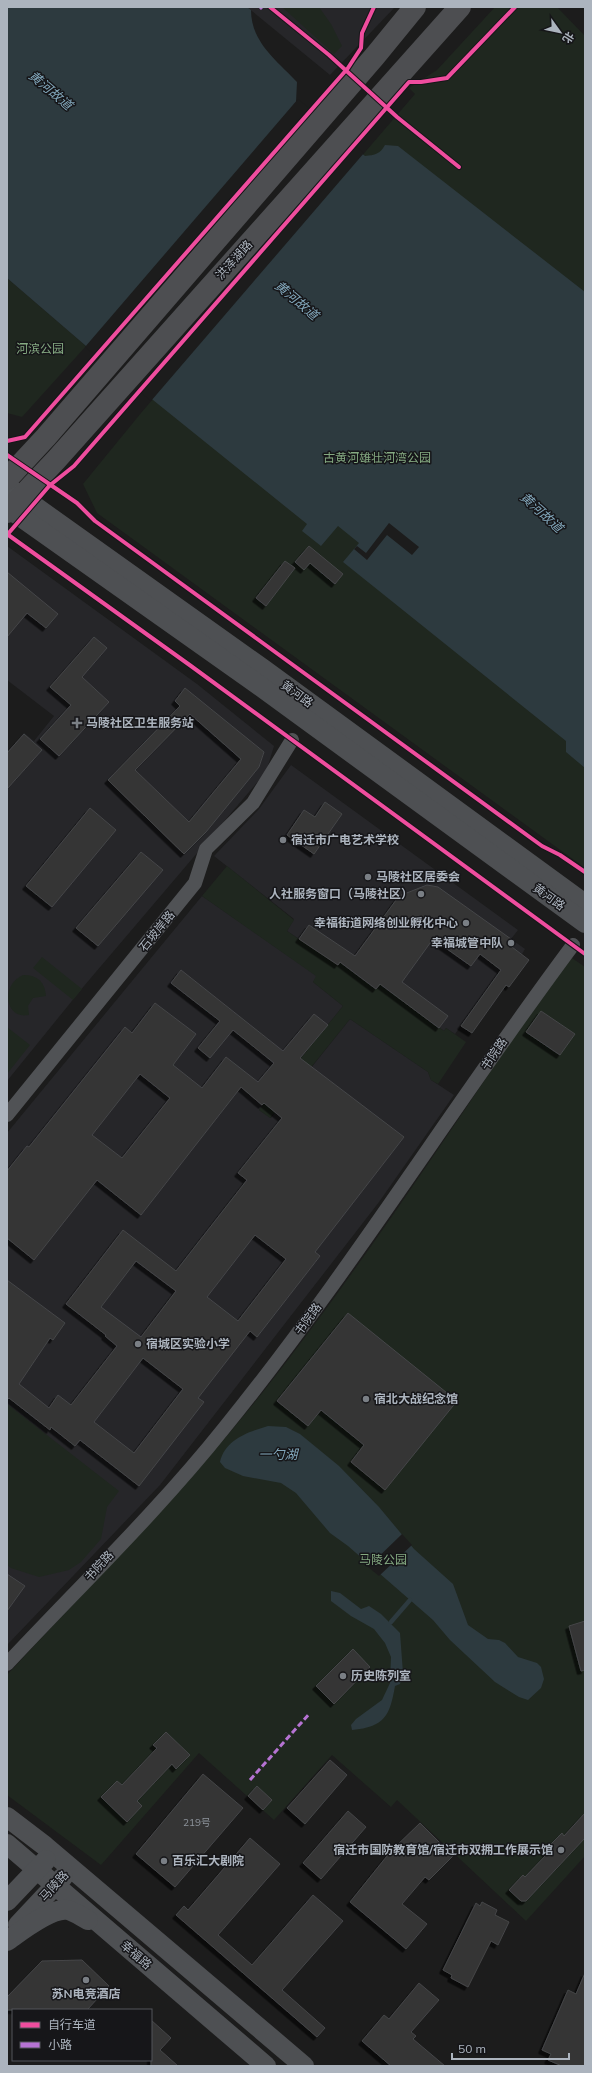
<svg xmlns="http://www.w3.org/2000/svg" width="592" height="2073" font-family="Mulish,'Noto Sans SC',sans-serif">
<defs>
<filter id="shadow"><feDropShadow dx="-3.5" dy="3.5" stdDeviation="0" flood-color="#0009"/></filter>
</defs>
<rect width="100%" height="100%" fill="#1c1c1c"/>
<g fill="#262629">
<path d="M247,7H395L330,75Z"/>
<path d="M7,546L197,684L274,746L266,772L84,986L7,1081V752L24,733L34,741L54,716L7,680Z"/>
<path d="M291,765L518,930L511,939L525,949L522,954L529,960L509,987L503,983L490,985L455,1034L446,1028L444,1031L380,984L376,989L339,963L338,965L287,931L294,919L214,856L259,809Z"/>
<path d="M202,896L317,976L313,982L343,1006L259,1110L271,1118L350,1019L428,1072L431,1080L454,1095L379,1202L160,1485L7,1645V1133Z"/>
</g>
<g fill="#1f271f">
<path d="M282,7H319L331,24L342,46L334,54Z"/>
<path d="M495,7H557L585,36V868L97,513L83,484L141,413L415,94L409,88L437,70Z"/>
<path d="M7,278L86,346L22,417L7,413Z"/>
<path d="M227,866L294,920L287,931L337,965L340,962L376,989L380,984L444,1031L446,1028L466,1042L438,1084L431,1080L428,1072L350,1019L270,1118L259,1110L343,1006L313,982L316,976L202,896Z"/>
<path d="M42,957L82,989L73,1000L33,968Z"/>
<path d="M572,958L585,967V1856L526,1921L397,1800L391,1807L332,1755L274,1820L199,1753L101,1865L7,1795V1675C93,1582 184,1491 263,1392C362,1266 450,1131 540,998Z"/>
<path d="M23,975C38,975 45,982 46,996L33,998L28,1006L29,1015C5,1020 0,985 23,975Z"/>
<path d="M7,1027L30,1045L7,1074Z"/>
<path d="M7,1404L119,1491L107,1507L101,1539L81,1562L69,1570L39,1577L11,1568L7,1565Z"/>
</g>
<g fill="#2d3a3f">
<path d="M7,7H247L251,10C251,42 276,60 297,82L296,102L365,156C375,155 380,154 385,145L398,146L585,292V768L566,752V741L343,562L359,543L338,526L321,546L302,531L307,524L86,346L7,278Z"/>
<path d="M268,1426L286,1427L300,1434L339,1466L379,1507L414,1549L453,1584L468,1625L488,1639L499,1640L505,1643L518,1657L537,1663L541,1667L544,1679L541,1688L528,1700L519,1697L495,1682L450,1640L433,1620L348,1546L330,1533L296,1493L281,1483L243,1476L225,1468L220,1462C225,1440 248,1432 268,1426Z"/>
<path d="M331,1591L340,1593L361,1609L369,1606L381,1614L400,1633L403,1673L400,1684L395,1686C390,1715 385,1727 352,1730L351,1725L356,1719L382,1700L390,1683L391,1657L385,1643L374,1629L351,1616L331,1601Z"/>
</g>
<g fill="#1c1c1c">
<path d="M298,99L364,153L151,401L85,347Z"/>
<path d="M389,523L419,547L412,555L387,535L367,560L354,549L357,546L366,553Z"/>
<path d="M402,1534L412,1545L379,1576L368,1567Z"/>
</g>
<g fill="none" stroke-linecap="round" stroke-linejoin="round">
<path stroke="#2d3a3f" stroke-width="4.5" d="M391,1622L410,1600"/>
</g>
<g fill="#343435" stroke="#454648" fill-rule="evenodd" filter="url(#shadow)">
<path d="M309,546L343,574L335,584L310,563L304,570L295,562Z"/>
<path d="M285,561L295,568L266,606L256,598Z"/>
<path d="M7,572L58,614L46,628L27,613L7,637Z"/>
<path d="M94,637L107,648L82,677L109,702L59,756L40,739L71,705L50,687Z"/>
<path d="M185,688L264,752L259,767L206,832L184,854L108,780L180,706L175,701ZM190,714L241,759L189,822L135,770Z"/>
<path d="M24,734L42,750L7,789V753Z"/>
<path d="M325,802L342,814L314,854L287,835L304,810L315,817Z"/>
<path d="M90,808L116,830L52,907L26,886Z"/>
<path d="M141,852L163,870L98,946L76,928Z"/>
<path d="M427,885L438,887L511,939L508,944L529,960L509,987L506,985L472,1033L461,1026L501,970L480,954L471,966L433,939L402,982L448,1016L439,1028L380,984L376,989L340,962L338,965L299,939L309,925L355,956L399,896Z"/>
<path d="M181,970L283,1051L314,1014L328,1025L300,1058L404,1137L315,1252L320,1256L257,1337L250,1331L198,1398L204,1402L139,1486L80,1440L75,1446L51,1427L50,1430L9,1398L7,1400V1280L65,1323L53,1340L50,1338L19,1384L49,1408L58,1395L71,1405L117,1346L105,1336L106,1335L66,1304L123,1230L176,1271L247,1180L238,1173L282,1118L264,1103L262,1105L241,1087L141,1215L97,1180L34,1260L7,1238V1171L27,1146L29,1147L125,1027L132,1033L155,1003L196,1034L173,1065L202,1088L226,1057L258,1082L274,1063L233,1030L210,1058L198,1048L220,1021L171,983ZM140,1074L170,1098L122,1158L92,1135ZM255,1235L286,1259L238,1321L207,1297ZM136,1261L176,1291L141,1337L101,1307ZM143,1358L183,1389L134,1453L94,1422Z"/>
<path d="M541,1011L575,1034L560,1055L526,1032Z"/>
<path d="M348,1313L457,1401L385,1490L351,1462L364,1445L321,1410L308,1426L277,1401Z"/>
<path d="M7,1574L25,1586L7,1611Z"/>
<path d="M585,1621V1670L581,1671L569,1626Z"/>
<path d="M353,1649L370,1667L334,1704L316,1686Z"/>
<path d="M166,1732L190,1755L176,1769L172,1764L137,1801L142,1806L127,1822L101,1797L117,1781L122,1785L157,1748L153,1745Z"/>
<path d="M330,1760L347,1775L305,1824L287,1808Z"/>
<path d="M203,1774L243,1808L175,1887L136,1854Z"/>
<path d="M257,1786L272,1800L263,1810L248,1796Z"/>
<path d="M348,1811L366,1827L321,1879L303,1863Z"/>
<path d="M585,1813V1838L526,1901H521L509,1890L523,1875L525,1877L547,1854L544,1851L562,1833L564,1836Z"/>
<path d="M420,1823L442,1845L444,1843L455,1854L429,1880L425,1877L402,1904L427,1924L406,1949L350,1902L391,1851Z"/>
<path d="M250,1838L280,1864L218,1935L252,1965L313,1895L343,1921L282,1990L325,2028L317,2037L176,1915L184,1906L188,1910Z"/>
<path d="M482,1902L497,1910L495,1915L509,1922L498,1945L491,1941L468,1987L451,1978L452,1975L443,1970L476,1903L480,1906Z"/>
<path d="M82,1960L109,1986L87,2010H7V1997L42,1961Z"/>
<path d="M585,1973V2066H562L548,2060L551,2054L542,2050L568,1990L576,1994Z"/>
<path d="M419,1983L439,2000L411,2032L416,2036L413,2039L445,2066H391L362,2041L384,2015L389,2019Z"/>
<path d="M151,2020L171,2038L160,2050L178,2066H151Z"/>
</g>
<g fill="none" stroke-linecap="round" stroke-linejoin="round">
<g stroke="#505255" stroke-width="14">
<path d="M7,1115L195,883L206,849L253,803L292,740"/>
<path d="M7,1664C80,1586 158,1511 225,1427C350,1273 454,1104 573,945"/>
</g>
<g stroke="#4e5053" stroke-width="20">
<path d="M9,488L263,669L585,904"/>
<path d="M7,507L253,681L585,923"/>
<path d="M7,1817L45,1846L304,2066"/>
<path d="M7,1844L266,2066"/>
<path d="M7,1901L46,1860"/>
<path d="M18,1925L63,1877"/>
<path d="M7,1941C20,1932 51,1907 68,1910C75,1912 82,1917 88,1920"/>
</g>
<g stroke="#4d4e51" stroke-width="22">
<path d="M7,479L46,437L375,56L415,7"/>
<path d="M7,512L56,460L460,7"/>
</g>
<g stroke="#b673d3" stroke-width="3" stroke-dasharray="6 3" stroke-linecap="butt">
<path d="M260,7L262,9"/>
<path d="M250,1780L310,1713"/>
</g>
<defs>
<g id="cycleway">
<path d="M270,7L329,55L397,117L459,167"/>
<path d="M7,441L25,437L348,68L361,48L362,33L374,7"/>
<path d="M7,455L77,503L95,521L542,846L560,855L585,872"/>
<path d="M49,486L74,466L409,82H421L447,78L515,7"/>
<path d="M7,534L191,666L585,954"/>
<path d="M7,535L50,485"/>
</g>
</defs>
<use href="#cycleway" stroke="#161619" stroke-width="6"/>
<use href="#cycleway" stroke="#ef4d9e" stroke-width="4"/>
</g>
<g fill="#7a7f85" stroke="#161619" stroke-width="1.5">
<path d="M75 717h4v4h4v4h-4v4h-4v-4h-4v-4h4z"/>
<circle cx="283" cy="840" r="4"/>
<circle cx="368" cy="877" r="4"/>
<circle cx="421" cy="894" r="4"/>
<circle cx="466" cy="923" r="4"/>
<circle cx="511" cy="943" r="4"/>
<circle cx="138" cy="1344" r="4"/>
<circle cx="366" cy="1399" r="4"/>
<circle cx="343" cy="1676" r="4"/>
<circle cx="561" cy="1850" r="4"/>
<circle cx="164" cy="1861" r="4"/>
<circle cx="86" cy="1980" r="4"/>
</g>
<g text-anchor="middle" stroke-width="3" stroke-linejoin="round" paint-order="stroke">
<g font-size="10" fill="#8e949c">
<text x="197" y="1826">219号</text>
</g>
<g font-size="12" fill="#acb4be" stroke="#161619">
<text transform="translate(234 260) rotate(-48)" y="4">洪泽湖路</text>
<text transform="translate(297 694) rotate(36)" y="4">黄河路</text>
<text transform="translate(549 897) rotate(36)" y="4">黄河路</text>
<text transform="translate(157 931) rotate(-51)" y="4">石坡岸路</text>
<text transform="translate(494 1054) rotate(-56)" y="4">书院路</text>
<text transform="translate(308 1319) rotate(-54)" y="4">书院路</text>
<text transform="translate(99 1566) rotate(-47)" y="4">书院路</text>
<text transform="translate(54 1886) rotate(-47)" y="4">马陵路</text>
<text transform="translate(136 1955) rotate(41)" y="4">幸福路</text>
</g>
<g font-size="12" fill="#85aa82" stroke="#161619">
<text x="40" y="353">河滨公园</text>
<text x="377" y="462">古黄河雄壮河湾公园</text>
<text x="383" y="1564">马陵公园</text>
</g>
<g font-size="12" font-weight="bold" fill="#acb4be" stroke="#161619" text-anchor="start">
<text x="86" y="727">马陵社区卫生服务站</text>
<text x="291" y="844">宿迁市广电艺术学校</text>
<text x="376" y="881">马陵社区居委会</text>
<text x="413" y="898" text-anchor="end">人社服务窗口（马陵社区）</text>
<text x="458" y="927" text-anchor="end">幸福街道网络创业孵化中心</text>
<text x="503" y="947" text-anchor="end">幸福城管中队</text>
<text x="146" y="1348">宿城区实验小学</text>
<text x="374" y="1403">宿北大战纪念馆</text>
<text x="351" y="1680">历史陈列室</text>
<text x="553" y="1854" text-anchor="end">宿迁市国防教育馆/宿迁市双拥工作展示馆</text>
<text x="172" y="1865">百乐汇大剧院</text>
<text x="86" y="1998" text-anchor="middle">苏N电竞酒店</text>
</g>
<g font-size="13" font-style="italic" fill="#82a7bb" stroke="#161619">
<text transform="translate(51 90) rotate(40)" y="5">黄河故道</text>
<text transform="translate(297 300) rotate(40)" y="5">黄河故道</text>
<text transform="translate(542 512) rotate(42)" y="5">黄河故道</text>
<text x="278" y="1459">一勺湖</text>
</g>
</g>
<rect width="592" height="2073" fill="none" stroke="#acb4be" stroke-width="16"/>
<rect x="12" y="2009" width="140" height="52" fill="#161619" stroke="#52555b"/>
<rect x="20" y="2022" width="20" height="6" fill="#ef4d9e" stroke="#52555b"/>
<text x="48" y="2029" font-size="12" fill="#acb4be">自行车道</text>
<rect x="20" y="2042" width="20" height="6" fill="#b673d3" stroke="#52555b"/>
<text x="48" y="2049" font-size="12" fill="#acb4be">小路</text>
<g transform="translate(560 32) rotate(123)" stroke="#161619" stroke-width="3" paint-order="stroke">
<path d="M0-3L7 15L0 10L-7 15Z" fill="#acb4be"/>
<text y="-6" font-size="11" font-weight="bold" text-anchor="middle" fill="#acb4be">北</text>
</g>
<path d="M452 2053v6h117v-6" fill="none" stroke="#acb4be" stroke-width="2"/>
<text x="458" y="2053" font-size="12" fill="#acb4be" stroke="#161619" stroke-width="3" paint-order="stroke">50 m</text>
</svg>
